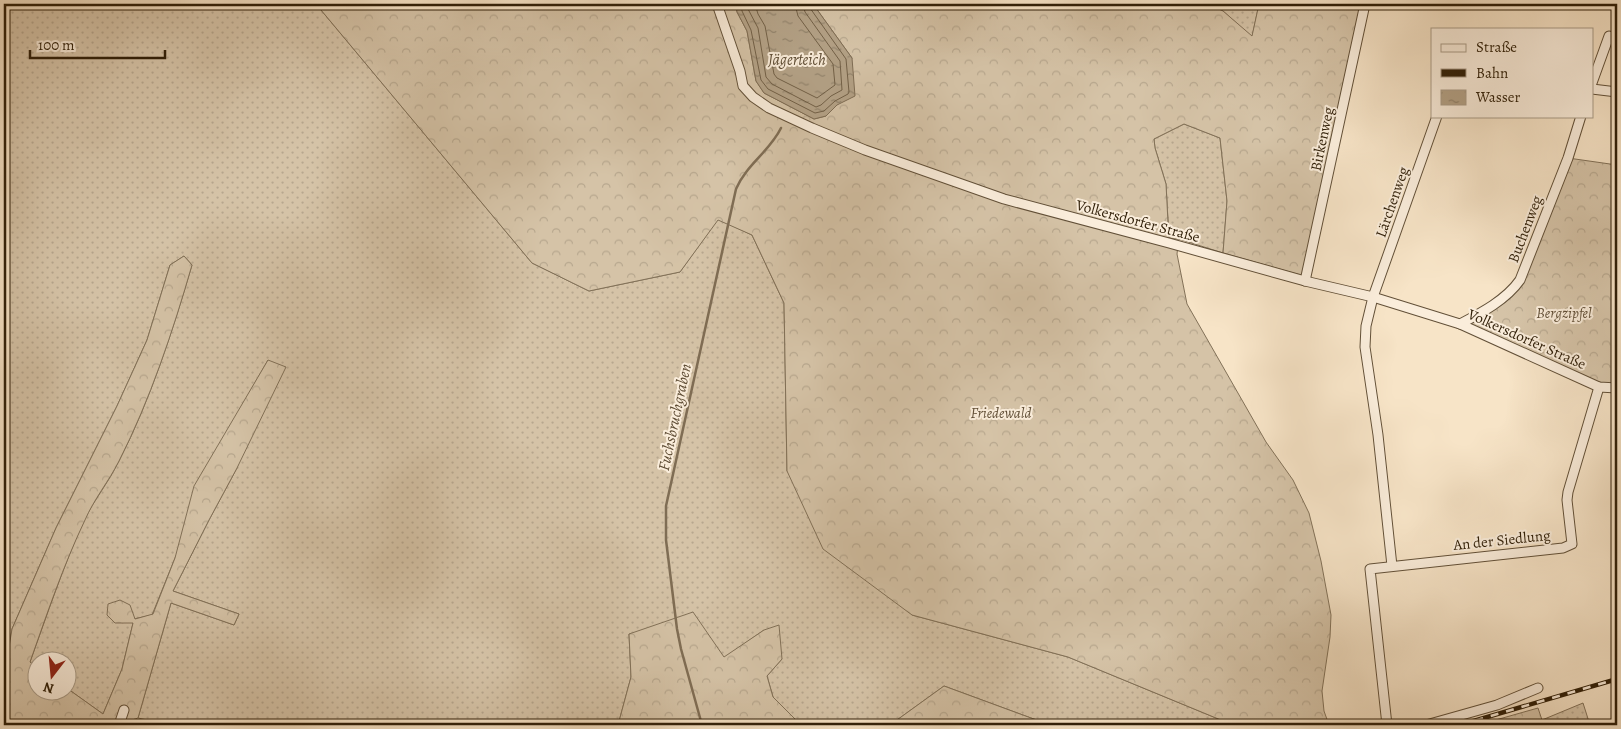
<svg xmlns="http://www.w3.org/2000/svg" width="1621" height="729" font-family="Alegreya,serif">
<defs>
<pattern id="grass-dots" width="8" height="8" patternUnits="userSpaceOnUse" patternTransform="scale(1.25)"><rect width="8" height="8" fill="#d5c3a7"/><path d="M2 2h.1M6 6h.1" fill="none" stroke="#b7a78e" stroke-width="1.8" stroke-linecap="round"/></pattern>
<pattern id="forest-crowns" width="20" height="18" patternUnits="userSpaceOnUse" patternTransform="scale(1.25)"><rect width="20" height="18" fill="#d5c3a7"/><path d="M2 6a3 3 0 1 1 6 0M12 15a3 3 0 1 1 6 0" fill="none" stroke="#b7a78e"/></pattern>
<pattern id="water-ripples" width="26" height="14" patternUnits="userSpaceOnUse" patternTransform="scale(1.25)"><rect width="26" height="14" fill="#b3a186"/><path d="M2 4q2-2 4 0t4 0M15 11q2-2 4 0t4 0" fill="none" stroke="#92836c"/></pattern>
</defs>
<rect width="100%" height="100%" fill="#f7e4c7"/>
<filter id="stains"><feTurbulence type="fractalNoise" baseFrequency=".004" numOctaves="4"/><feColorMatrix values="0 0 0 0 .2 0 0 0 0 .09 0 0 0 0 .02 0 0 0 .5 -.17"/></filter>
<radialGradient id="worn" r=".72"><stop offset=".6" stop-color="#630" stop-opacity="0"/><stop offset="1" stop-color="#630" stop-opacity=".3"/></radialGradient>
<g fill="url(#grass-dots)" stroke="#827158">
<path d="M4,4H316L532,263L589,291L680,272L718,219L752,235L784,303L787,471L912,615L1068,657L1233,725H1050L944,686L890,725H801L773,697L767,676L782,659L764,630L724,658L629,634L631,677L618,725H170L138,718L171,603L234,625L239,614L173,591L209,520L237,468L268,360L240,409L175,558L152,615L134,619L122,669L103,714L68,689V662H38L37,668L30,662C47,615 63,567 84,520C94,500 109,482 119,461C150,401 173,330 192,265L184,256L170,265L147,340L117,406L56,528L12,629L8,653L4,658Z"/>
<path d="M1208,4H1259L1252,37L1223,11Z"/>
<path d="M1184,124L1220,138L1227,201L1223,253L1182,240L1169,238L1166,184L1155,148L1154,139Z"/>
<path d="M1583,703L1590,725H1538L1542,720Z"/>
</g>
<g fill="url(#forest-crowns)" stroke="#827158">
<path d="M316,4H736L737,12L747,31L756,81L764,93L814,119L826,116L837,105L852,58L813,4H1208L1223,11L1252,36L1259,4H1362L1304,276L1223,253L1227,201L1220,138L1184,124L1154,139L1155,148L1166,184L1169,242L1178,245L1177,254L1187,304L1266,442L1293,480L1309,513L1321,561L1331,615L1330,637L1322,691L1324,711L1329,725H1233L1068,657L912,615L823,549L787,471L784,303L752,235L718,220L680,272L589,291L532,263Z"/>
<path d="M1568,158L1617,165V388L1599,387L1460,324L1513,290Z"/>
<path d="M184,256L192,265C173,331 150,400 119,461C109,481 94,499 85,520C63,566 47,614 30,662L37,668L38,692H68V689L103,714L122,669L133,623H115L107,615L108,604L120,600L130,605L135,619L153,614L175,558L194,486L268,360L286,367L237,468L209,520L173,591L239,614L234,625L171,603L138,718L123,723L122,725H4V658L8,653L12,629L56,528L117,406L147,340L170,265Z"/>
<path d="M693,612L724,657L764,630L779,625L782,659L767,676L773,697L801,725H618L631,677L629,634Z"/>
<path d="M944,686L1050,725H890Z"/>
<path d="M1538,708L1542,720L1538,725H1478Z"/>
</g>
<path fill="url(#water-ripples)" stroke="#7f6d54" d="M736,4H813L852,58L855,96L837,105L826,116L814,119L764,93L756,81L747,31L737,12Z"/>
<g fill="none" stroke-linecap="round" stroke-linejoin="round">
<g stroke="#726047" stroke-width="1">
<path d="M741,4L742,11L751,30L761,80L768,89L815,113L824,111L835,101L848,94L849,92L846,59L810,8L809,4"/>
<path d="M748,4V9L758,28L766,77L772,84L816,107L821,105L831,96L842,90L840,61L805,12L803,4"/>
<path d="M755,4L758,14L765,26L774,74L777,78L817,98L835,85L833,64L798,16L795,4"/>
</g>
<path stroke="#7f6d54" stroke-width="2.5" d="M702,725L681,649L677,629L666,540V506L736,189C746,165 770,151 781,128"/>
<defs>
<g id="street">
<path d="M717,4L740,71L743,86L753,97L769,108L812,128L865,150L1004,199L1169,243L1305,281L1373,297L1460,324L1599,387L1617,388"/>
<path d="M1592,83L1609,36"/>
<path d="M1592,89L1617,92"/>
<path d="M1305,281L1365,4"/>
<path d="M1460,324C1481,313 1506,300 1520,280L1568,158L1581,116"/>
<path d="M1392,566L1378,435L1365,347L1366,326L1373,297L1437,116"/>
<path d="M119,725L124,710"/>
<path d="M1387,725L1370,569L1563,548L1572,544L1567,500L1568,492L1599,387"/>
<path d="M1426,725L1497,705L1538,688"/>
</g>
</defs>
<use href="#street" stroke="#625038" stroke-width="11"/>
<use href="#street" stroke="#faeddb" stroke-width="9"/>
<defs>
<path id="rail" d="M1460,725L1617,679"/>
</defs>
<use href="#rail" stroke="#301f08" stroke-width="4.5"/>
<use href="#rail" stroke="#faeddb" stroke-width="2.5" stroke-dasharray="8" stroke-linecap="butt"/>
</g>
<g text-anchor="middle" stroke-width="4" stroke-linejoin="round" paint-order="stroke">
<g font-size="15" fill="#301f08" stroke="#faeddb">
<text transform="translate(1322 139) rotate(-78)" y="5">Birkenweg</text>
<text transform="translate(1392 202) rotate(-71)" y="5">Lärchenweg</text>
<text transform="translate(1138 221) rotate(15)" y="5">Volkersdorfer Straße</text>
<text transform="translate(1525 229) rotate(-69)" y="5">Buchenweg</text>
<text transform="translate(1527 339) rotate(24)" y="5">Volkersdorfer Straße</text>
<text transform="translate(1502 540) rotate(-6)" y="5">An der Siedlung</text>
</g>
<g font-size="15" font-style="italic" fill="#625038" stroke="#faeddb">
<text x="1564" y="318">Bergzipfel</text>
<text x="1001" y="418">Friedewald</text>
</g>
<g font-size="16" font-style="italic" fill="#5e4c34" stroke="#faeddb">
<text x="797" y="65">Jägerteich</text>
<text transform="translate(674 417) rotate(-78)" y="6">Fuchsbruchgraben</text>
</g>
</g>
<rect width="1621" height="729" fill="none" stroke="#f7e4c7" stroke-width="20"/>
<rect x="5" y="5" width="1611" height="719" fill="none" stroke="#301f08" stroke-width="2.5"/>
<rect x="10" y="10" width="1601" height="709" fill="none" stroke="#301f08"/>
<rect x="1431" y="28" width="162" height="90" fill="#faeddb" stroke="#a99b87"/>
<rect x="1441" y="44" width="25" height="8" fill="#faeddb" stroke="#a99b87"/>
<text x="1476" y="52" font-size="15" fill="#301f08">Straße</text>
<rect x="1441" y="69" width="25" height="8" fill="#301f08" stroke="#a99b87"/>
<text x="1476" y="78" font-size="15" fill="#301f08">Bahn</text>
<rect x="1441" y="90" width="25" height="15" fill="url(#water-ripples)" stroke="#a99b87"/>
<text x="1476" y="102" font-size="15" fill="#301f08">Wasser</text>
<g transform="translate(52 676) rotate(196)"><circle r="24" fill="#faeddb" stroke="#a99b87"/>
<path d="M0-4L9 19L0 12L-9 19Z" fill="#8f2418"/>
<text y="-8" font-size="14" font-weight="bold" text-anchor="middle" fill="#301f08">N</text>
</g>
<path d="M30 50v8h135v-8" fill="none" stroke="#301f08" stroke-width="2.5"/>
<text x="38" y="50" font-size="15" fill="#301f08" stroke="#faeddb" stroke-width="4" paint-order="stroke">100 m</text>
<rect width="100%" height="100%" filter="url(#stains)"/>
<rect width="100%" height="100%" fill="url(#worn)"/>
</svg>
